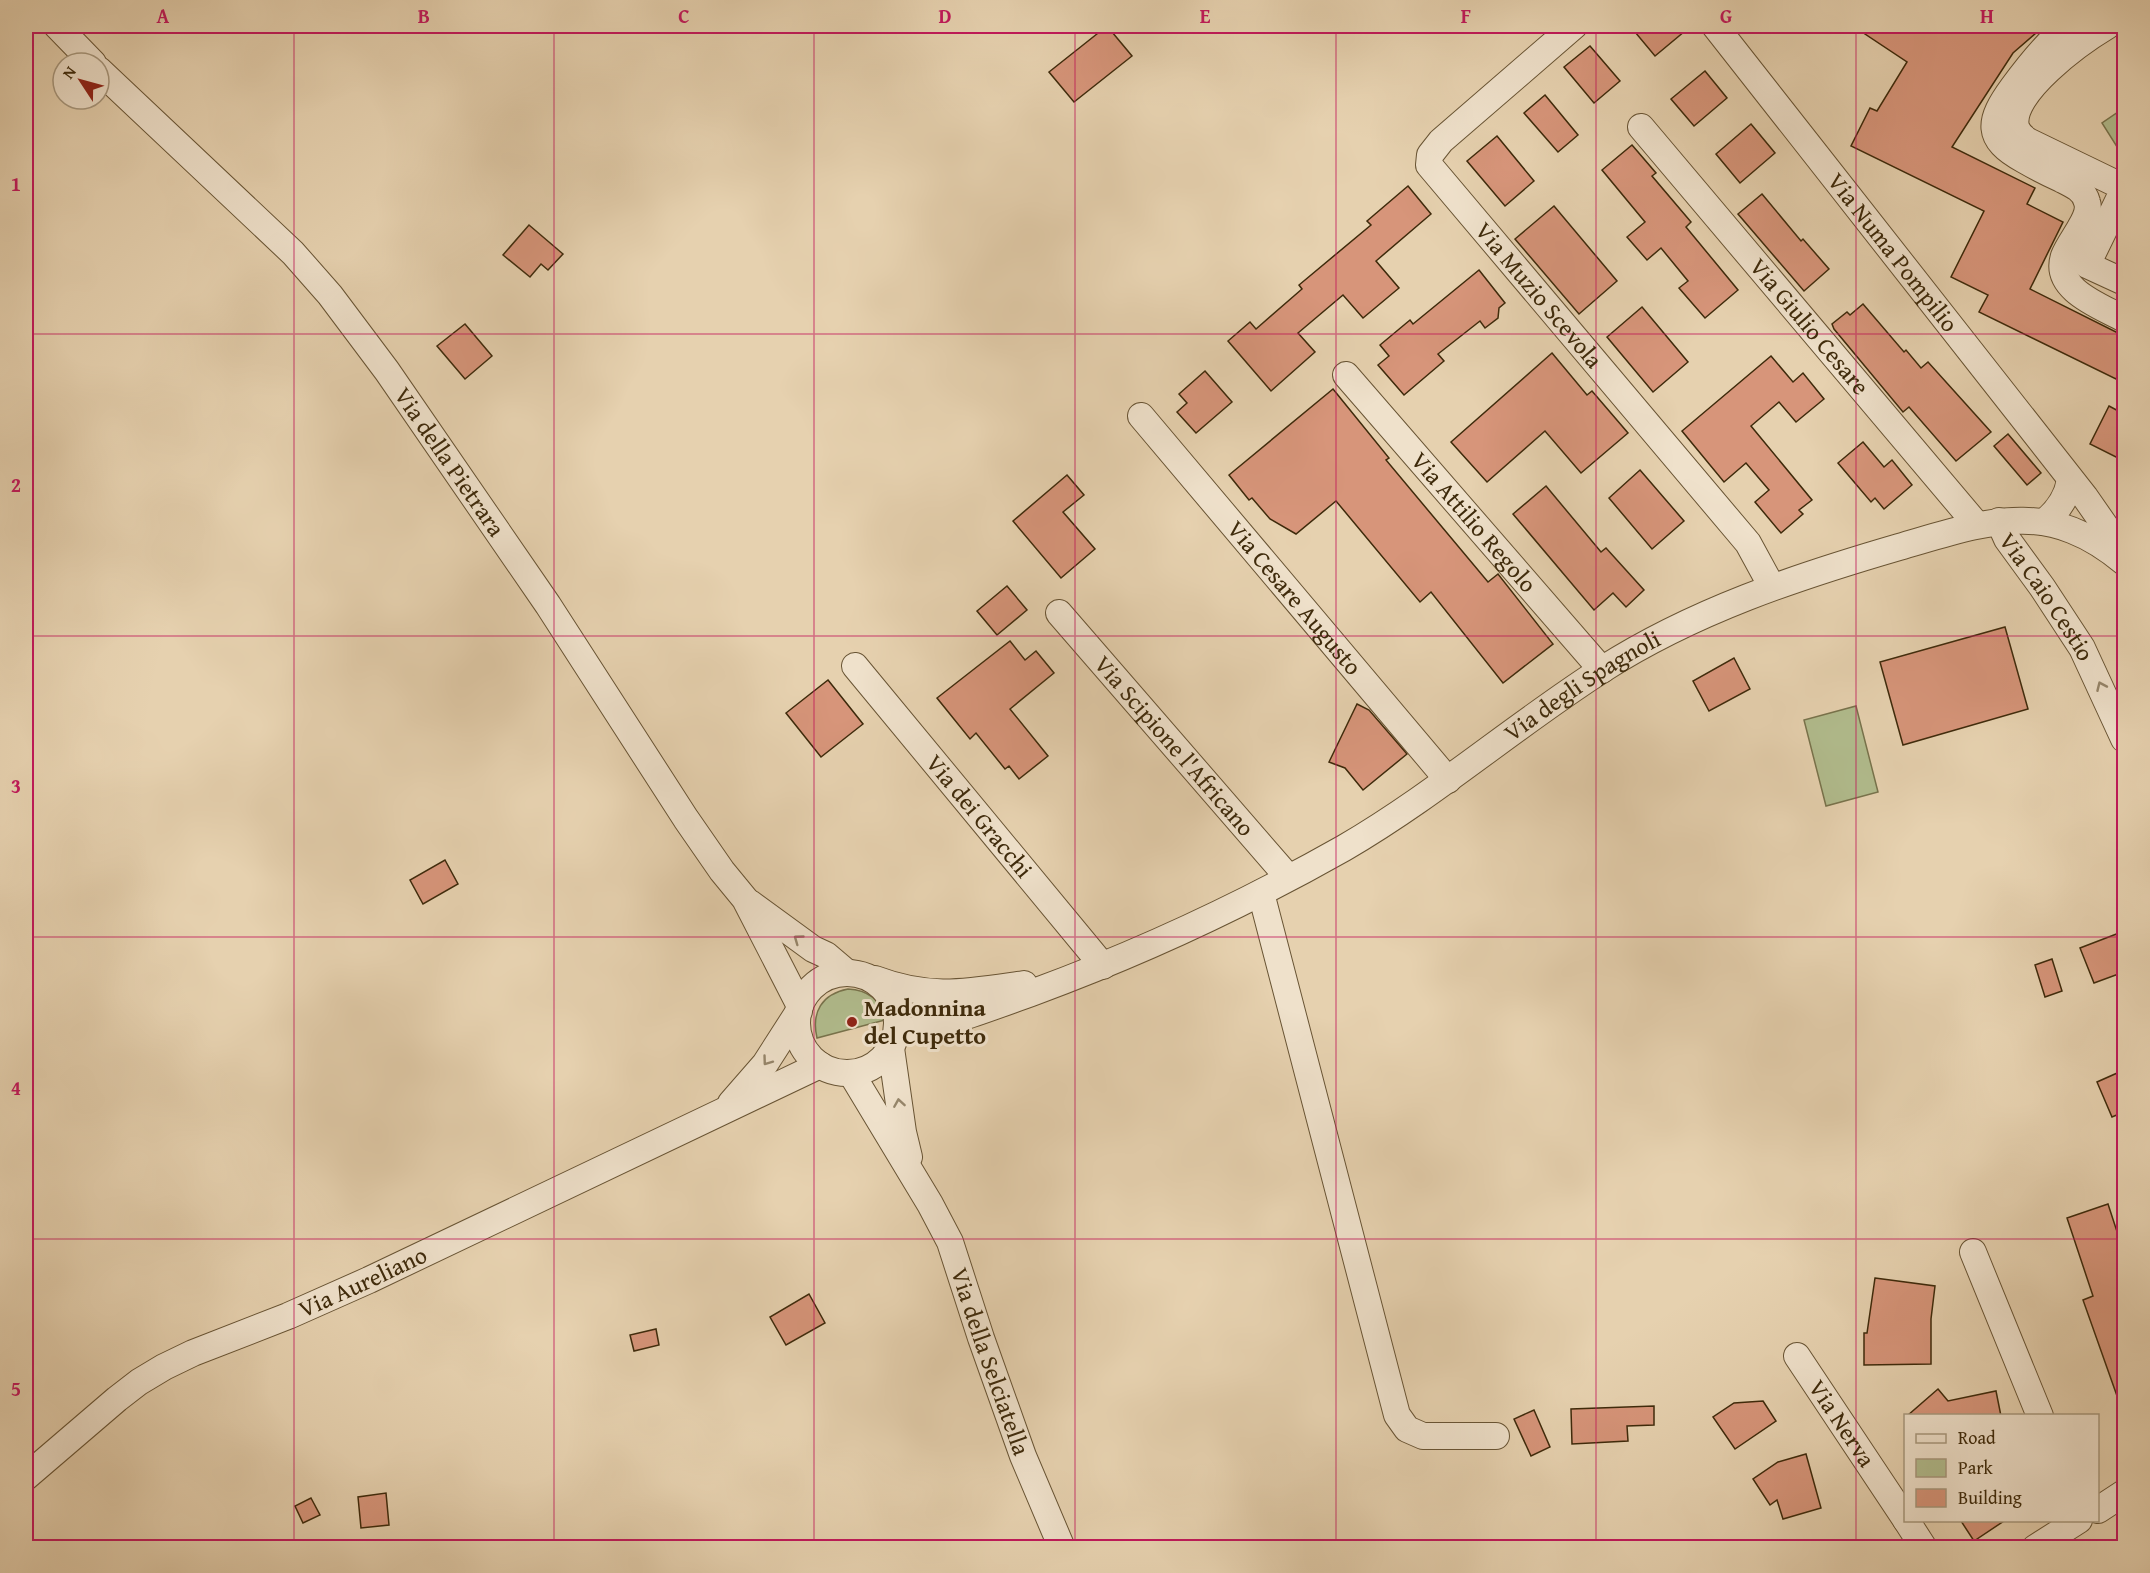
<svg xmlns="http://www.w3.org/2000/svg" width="2150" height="1573" font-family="'Gentium Book Plus',serif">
<rect width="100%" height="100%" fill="#e6d1af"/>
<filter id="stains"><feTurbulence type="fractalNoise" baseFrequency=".00333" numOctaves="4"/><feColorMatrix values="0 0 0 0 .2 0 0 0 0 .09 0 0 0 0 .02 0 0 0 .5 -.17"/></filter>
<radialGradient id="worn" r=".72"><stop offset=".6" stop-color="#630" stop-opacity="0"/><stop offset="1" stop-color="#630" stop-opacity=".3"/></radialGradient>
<g fill="#b1bc8d" stroke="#78734c" stroke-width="1.5">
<path d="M2124,108V158L2102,123Z"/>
<path d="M1856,706L1878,792L1826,806L1804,720Z"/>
<path d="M848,989C868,990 881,1000 885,1020L817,1038C811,1012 822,994 848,989Z"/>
</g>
<g fill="#d7957a" stroke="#3e2a0b" stroke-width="1.5">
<path d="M1107,26L1132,56L1074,102L1049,72Z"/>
<path d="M1630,26H1691L1655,56Z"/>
<path d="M1853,26H2044L2013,53L1952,147L2035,188L2027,204L2063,222L2030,289L2124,336V362L2116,379L1979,312L1988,295L1951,277L1984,211L1851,146L1870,108L1877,111L1907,62Z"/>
<path d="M1590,46L1620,81L1594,103L1564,67Z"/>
<path d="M1705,71L1727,98L1694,126L1671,99Z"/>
<path d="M1545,95L1578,135L1558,152L1524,113Z"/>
<path d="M1751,124L1775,153L1740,183L1716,154Z"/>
<path d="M1497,136L1534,181L1505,206L1467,161Z"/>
<path d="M1632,145L1656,173L1652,176L1691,222L1686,227L1738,290L1705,318L1679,288L1688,281L1661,248L1647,260L1627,237L1645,222L1602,170Z"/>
<path d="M1408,186L1431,214L1376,261L1399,288L1363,318L1343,295L1298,333L1315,352L1271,391L1228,341L1250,322L1256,329L1302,289L1299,285L1371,225L1367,221Z"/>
<path d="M1762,194L1801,241L1803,239L1829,269L1804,291L1738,214Z"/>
<path d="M1554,206L1617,281L1579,314L1515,239Z"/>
<path d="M529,225L563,254L548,270L541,264L530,277L503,255Z"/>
<path d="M1479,270L1505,303L1499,308L1498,318L1485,328L1480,321L1438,354L1444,361L1404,395L1378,365L1389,356L1380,345L1410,320L1413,324Z"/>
<path d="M1863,304L1904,352L1906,350L1921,368L1928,362L1991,432L1956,461L1909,407L1903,412L1834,329L1832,324L1847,312L1850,315Z"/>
<path d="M1642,307L1688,362L1653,392L1607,337Z"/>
<path d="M465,324L492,356L465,379L437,346Z"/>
<path d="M1552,353L1587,395L1592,391L1628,433L1581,473L1545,431L1487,482L1451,442Z"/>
<path d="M1771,356L1793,382L1803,373L1824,399L1796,422L1779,402L1751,426L1812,500L1799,510L1803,514L1781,533L1755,502L1769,490L1746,463L1724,482L1682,431Z"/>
<path d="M1205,371L1232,402L1196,433L1177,412L1187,403L1179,394Z"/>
<path d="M1333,389L1389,458L1386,460L1488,582L1498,574L1553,644L1503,683L1431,592L1420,602L1336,501L1296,534L1270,519L1252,498L1249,500L1229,475Z"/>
<path d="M2109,406L2124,414V461L2090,444Z"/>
<path d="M2008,434L2041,473L2027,485L1994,446Z"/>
<path d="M1863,442L1884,467L1892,460L1912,485L1884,509L1875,498L1871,502L1838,463Z"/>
<path d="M1640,470L1684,521L1652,549L1609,498Z"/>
<path d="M1067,475L1084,495L1063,512L1095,549L1061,578L1013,521Z"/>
<path d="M1546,486L1601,552L1606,548L1644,590L1626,607L1613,593L1594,610L1513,514Z"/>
<path d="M1007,586L1027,610L997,635L977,611Z"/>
<path d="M2005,627L2028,709L1903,745L1880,662Z"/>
<path d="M1010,641L1025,660L1036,651L1054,673L1010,709L1048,756L1019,779L1009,766L1005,769L976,733L970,739L937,698Z"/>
<path d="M1734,658L1750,689L1709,711L1693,681Z"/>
<path d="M828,680L863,724L821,757L786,713Z"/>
<path d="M1357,704L1369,710L1407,754L1363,790L1345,768L1329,762Z"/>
<path d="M445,860L458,884L423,904L410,880Z"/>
<path d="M2119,933L2124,947V972L2094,983L2080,948Z"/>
<path d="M2052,959L2062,991L2045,997L2035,965Z"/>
<path d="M2124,1070V1112L2112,1117L2097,1082Z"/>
<path d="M2108,1204L2124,1253V1410H2122L2083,1300L2093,1296L2067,1218Z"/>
<path d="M1875,1278L1935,1286L1931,1319V1364L1864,1365V1333H1867Z"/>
<path d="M809,1294L825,1323L786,1345L770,1317Z"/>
<path d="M656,1329L659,1345L634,1351L630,1335Z"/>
<path d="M1938,1389L1948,1401L1996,1391L2001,1416H1907Z"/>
<path d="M1763,1401L1776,1421L1735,1449L1713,1417L1734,1403Z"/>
<path d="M1654,1406V1425L1627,1426L1628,1441L1572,1444L1571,1409Z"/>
<path d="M1534,1410L1550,1447L1531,1456L1514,1419Z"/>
<path d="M1806,1454L1821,1508L1783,1519L1777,1500L1770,1505L1753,1479L1778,1462Z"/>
<path d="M386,1493L389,1525L361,1528L358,1497Z"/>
<path d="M311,1498L320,1515L303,1523L295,1506Z"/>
<path d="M1961,1521H2004L1974,1541Z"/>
</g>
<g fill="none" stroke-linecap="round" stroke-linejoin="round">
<defs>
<g id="minor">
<path d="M57,26L93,63"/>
<path id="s1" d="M1574,26L1441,141L1430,155L1429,165L1748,543L1772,587"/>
<path id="s2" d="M1715,26L2085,497L2124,553"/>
<path d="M2067,26C2046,44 2029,65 2013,87C1988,121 1985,139 2024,160C2036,167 2048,173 2061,179C2071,184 2084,189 2087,202C2090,211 2084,221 2080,228C2075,237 2068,246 2064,256C2053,290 2101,306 2124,319"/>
<path d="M2107,26C2082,41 2008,93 2016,127C2018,133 2022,137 2028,141L2121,186L2120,197L2087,265L2124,282"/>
<path id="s3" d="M99,70L293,253L330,295L387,371L548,605L686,819L722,871L745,899L800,1006"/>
<path id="s4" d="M1641,127L1977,525"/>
<path id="s5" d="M1346,375L1602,670"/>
<path id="s6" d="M1141,416L1448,780"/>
<path id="s7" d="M1999,521L2007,539L2042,587L2082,648L2124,739"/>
<path d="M2044,522C2058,511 2067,498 2070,480"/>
<path id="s8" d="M1059,613L1288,877"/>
<path id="s9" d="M855,666L1103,966"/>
<path d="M1261,893L1397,1415L1407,1429L1423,1436H1496"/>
<path d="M750,903L813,949L826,955L846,972"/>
<circle cx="847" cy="1023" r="50"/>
<path d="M875,979C930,1000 967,992 1024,984"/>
<path id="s10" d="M897,1033C945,1026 989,1008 1034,992C1140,953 1245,904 1344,848C1435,795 1514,726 1603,669C1694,611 1796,577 1899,547C1986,522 2046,497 2124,562"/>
<path d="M891,1048L903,1132L909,1157"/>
<path id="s11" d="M851,1073L930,1204L950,1242L981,1338L1023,1456L1062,1548"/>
<path d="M731,1103L765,1064L799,1011"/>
<path d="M1973,1252L2040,1416"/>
<path id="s12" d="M1797,1356L1906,1520"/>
<path id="s13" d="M26,1477L117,1399L139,1382L164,1367L193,1353L288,1316L369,1280L820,1065"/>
<path d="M2098,1510L2124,1493"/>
<path d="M1906,1520L1924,1548"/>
<path d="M2035,1548L2079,1520"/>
</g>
</defs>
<use href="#minor" stroke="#685434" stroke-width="28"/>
<use href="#minor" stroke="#efe1cb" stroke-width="26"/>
</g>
<defs><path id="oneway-chevron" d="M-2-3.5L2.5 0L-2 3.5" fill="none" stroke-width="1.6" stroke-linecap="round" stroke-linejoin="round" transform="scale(1.5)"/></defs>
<g stroke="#96866b">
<use href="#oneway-chevron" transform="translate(2101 686) rotate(-114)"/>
<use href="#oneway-chevron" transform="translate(798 939) rotate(-144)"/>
<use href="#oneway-chevron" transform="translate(767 1061) rotate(126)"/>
<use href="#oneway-chevron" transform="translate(899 1103) rotate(-99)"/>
</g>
<path fill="none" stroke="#c2185b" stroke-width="1.5" stroke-opacity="0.55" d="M294,26V1548M554,26V1548M814,26V1548M1075,26V1548M1336,26V1548M1596,26V1548M1856,26V1548M26,334H2124M26,636H2124M26,937H2124M26,1239H2124"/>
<circle fill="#8f2418" stroke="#efe1cb" stroke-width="2" cx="852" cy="1022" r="6"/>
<g text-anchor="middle" stroke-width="6" stroke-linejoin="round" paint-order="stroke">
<g font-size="24" fill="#3e2a0b" stroke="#efe1cb">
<text dy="8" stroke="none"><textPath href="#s2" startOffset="288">Via Numa Pompilio</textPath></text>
<text dy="8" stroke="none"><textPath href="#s1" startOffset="374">Via Muzio Scevola</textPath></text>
<text dy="8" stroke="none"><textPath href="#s4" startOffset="261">Via Giulio Cesare</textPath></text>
<text dy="8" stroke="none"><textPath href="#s3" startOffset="528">Via della Pietrara</textPath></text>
<text dy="8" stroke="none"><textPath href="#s5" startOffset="195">Via Attilio Regolo</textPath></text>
<text dy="8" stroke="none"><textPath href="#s7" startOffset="90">Via Caio Cestio</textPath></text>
<text dy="8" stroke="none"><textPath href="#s6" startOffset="238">Via Cesare Augusto</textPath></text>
<text dy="8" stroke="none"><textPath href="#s10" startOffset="774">Via degli Spagnoli</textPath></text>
<text dy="8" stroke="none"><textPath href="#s8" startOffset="176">Via Scipione l'Africano</textPath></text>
<text dy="8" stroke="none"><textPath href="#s9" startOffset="195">Via dei Gracchi</textPath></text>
<text dy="8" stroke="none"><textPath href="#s13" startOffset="393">Via Aureliano</textPath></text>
<text dy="8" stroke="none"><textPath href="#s11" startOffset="322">Via della Selciatella</textPath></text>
<text dy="8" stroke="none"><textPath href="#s12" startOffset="81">Via Nerva</textPath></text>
</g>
<g font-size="24" font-weight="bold" fill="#3e2a0b" stroke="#efe1cb" text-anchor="start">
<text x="864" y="1016">Madonnina<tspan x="864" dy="28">del Cupetto</tspan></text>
</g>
</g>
<rect width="2150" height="1573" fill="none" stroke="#e6d1af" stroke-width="66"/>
<rect x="1904" y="1414" width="195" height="108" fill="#efe1cb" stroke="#a8987e" stroke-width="1.5"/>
<rect x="1916" y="1434" width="30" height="9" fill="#efe1cb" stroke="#a8987e" stroke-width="1.5"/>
<text x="1958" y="1444" font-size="18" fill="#3e2a0b">Road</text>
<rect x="1916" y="1459" width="30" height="18" fill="#b1bc8d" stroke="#a8987e" stroke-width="1.5"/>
<text x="1958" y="1474" font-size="18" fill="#3e2a0b">Park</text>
<rect x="1916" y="1489" width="30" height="18" fill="#d7957a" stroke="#a8987e" stroke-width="1.5"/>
<text x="1958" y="1504" font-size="18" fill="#3e2a0b">Building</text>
<g transform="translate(81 81) rotate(306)"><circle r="28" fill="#efe1cb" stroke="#a8987e" stroke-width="1.5"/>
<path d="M0-4.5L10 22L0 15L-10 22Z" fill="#8f2418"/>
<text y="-9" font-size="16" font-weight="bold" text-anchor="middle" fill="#3e2a0b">N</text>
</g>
<rect x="33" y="33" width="2084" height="1507" fill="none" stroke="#c2185b" stroke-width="2"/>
<g font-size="20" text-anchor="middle" font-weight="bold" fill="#c2185b">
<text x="163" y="23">A</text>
<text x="424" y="23">B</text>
<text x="684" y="23">C</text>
<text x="945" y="23">D</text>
<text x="1205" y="23">E</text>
<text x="1466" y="23">F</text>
<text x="1726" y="23">G</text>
<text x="1987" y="23">H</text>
<text x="16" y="191">1</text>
<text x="16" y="492">2</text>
<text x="16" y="793">3</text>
<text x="16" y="1095">4</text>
<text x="16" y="1396">5</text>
</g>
<rect width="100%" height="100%" filter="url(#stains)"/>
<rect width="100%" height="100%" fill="url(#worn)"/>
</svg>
